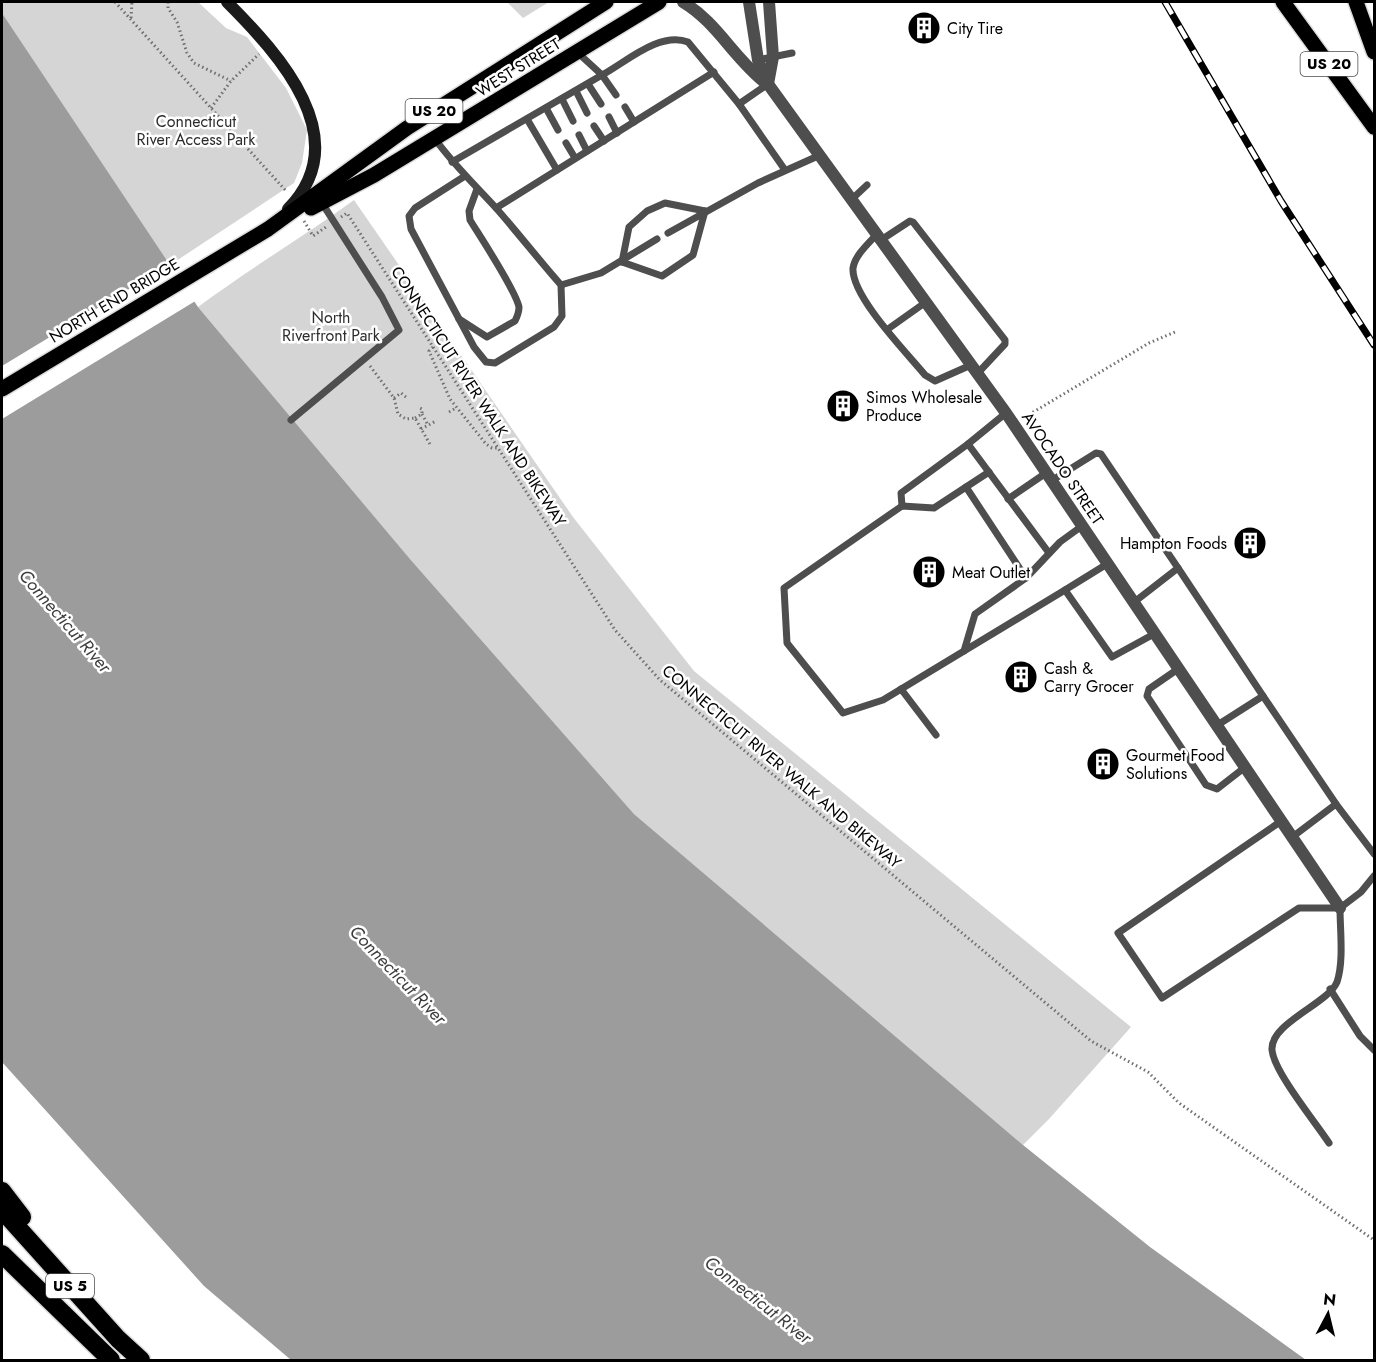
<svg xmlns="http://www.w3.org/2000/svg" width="1376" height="1362" font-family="Jost,sans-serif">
<rect width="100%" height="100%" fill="#fff"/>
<g fill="#d5d5d5">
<path d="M2,2H198L226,28L247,37L286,88L307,130L302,163L294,183L170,265L2,13Z"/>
<path d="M507,2H549L523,18Z"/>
<path d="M354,200L573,517L694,671L1131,1027L1049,1119L1023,1145L634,814L410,559L198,307C249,269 303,237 354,200Z"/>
</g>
<path fill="#9c9c9c" d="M2,13L198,307L410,559L634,814L1023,1145L1150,1247L1306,1360H291L204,1286L2,1062Z"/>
<path fill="#fff" d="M172,263L197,300L2,419V366Z"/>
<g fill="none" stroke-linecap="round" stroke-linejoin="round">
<defs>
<g id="primary">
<path d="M1283,2L1374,127"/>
<path d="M1356,2L1374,52"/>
<path d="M311,208L374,175L659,2"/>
<path d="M2,389L268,229L407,128L606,2"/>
</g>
<g id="highway">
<path d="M2,1191L22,1217"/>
<path d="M2,1210L118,1339L141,1360"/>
<path d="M2,1254L111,1360"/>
</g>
</defs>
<use href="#primary" stroke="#dbdbdb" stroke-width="18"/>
<use href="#highway" stroke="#dbdbdb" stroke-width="21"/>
<g stroke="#707070" stroke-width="3" stroke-dasharray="1.5 3" stroke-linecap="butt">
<path d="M115,2L287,192"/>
<path d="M168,2V8L177,22L187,53L194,63L231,81"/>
<path d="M131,18L132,2"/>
<path d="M211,108L231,81L259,54"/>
<path d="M341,217L347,213L615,630L660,680L1091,1041L1148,1072L1179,1103L1374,1240"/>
<path d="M304,221L313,236L326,227"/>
<path d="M433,347L429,351L450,399L486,444L492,448H498"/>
<path d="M370,366L394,398L398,414L406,419L415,418L431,446"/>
<path d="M394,398L401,393L406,397"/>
<path d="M449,412L456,408"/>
<path d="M422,414L428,425"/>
<path d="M1025,417L1149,343L1175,332"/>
<path d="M415,418L422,414V409L418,407"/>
<path d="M421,429L436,421"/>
</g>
<g stroke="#4e4e4e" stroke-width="7">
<path d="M577,52L602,75C626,62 660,31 688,42L739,104L785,170"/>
<path d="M758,60L792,53"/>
<path d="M588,84L601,104"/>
<path d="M576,91L587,113"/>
<path d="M562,99L573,121"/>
<path d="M739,104L768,84"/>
<path d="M625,107L634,122"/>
<path d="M546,108L558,130"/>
<path d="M609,117L617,133"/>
<path d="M527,119L557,170"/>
<path d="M594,126L604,141"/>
<path d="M579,135L587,151"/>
<path d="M435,139C453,164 475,185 496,208C518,233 539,260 561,285L562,316L554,327L495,363L486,362L474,347L411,229L409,216L415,208L465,176"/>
<path d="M566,143L575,158"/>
<path d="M452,162L602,75L616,95"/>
<path d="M852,199L867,185"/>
<path d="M496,208L714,72"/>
<path d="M668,233L758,183L818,156"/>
<path d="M877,234C869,243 855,255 853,268C851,296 907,353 925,375L935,381L971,365"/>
<path d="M881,240L910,221L913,222L1005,340V344L977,374"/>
<path d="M622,262L662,276L693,255L705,211"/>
<path d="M622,262L629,227L647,211L665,203L705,211"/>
<path d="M561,285L601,273L657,239"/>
<path d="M459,319L487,337L515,321C517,317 519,312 519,307C515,289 481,238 470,220L469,211L477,189"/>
<path d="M888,329L926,302"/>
<path d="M291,420L399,330L382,297L322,203"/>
<path d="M968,444L1006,413"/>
<path d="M989,472L934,508L902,506L784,588L787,643L843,713L883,700L964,651L975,614L1026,578L1060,542L1082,526"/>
<path d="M1051,481L1096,453L1101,454L1178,568L1133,603"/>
<path d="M966,487L1026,578"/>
<path d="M1008,499L1046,473"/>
<path d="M902,506L901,493L968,444L1049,553"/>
<path d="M1107,564L1065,590L1112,657L1154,634"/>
<path d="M1178,568L1263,696L1216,726"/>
<path d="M964,651L1065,590"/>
<path d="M1178,669L1149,689L1147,696L1206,785L1217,789L1244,768"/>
<path d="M901,689L936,735"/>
<path d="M1263,696L1336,804"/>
<path d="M1280,822L1118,933L1162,998L1299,908H1340L1361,892L1374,876"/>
<path d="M1291,838L1336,804L1374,854"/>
<path d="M1330,989L1360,1036L1374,1050"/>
<path d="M1329,1143C1316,1123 1274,1072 1272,1050C1270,1023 1328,1004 1337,982C1344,961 1340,930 1340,908"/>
</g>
<g stroke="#4e4e4e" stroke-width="12">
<path d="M683,2C717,22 735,60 767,84"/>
<path d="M749,2L758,60L768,84L1006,413L1340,908"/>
<path d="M768,84L773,57L769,2"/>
</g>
<path stroke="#1b1b1b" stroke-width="12" d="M227,2C279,54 357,139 288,209"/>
<use href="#primary" stroke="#000" stroke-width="15"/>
<use href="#highway" stroke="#000" stroke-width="18"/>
<defs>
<path id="rail" d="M1165,2L1281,201L1374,345"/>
</defs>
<use href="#rail" stroke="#000" stroke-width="7"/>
<use href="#rail" stroke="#fff" stroke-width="4.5" stroke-dasharray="14" stroke-linecap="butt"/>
</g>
<defs>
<symbol id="building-disc" viewBox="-11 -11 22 22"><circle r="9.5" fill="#000" stroke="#fff"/><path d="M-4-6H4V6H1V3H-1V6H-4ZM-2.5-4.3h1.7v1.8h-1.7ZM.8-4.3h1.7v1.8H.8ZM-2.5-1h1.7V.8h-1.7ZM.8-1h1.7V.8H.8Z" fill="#fff"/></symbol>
</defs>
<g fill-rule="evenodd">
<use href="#building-disc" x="905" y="9" width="38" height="38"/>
<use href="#building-disc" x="824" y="387" width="38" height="38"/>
<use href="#building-disc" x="1231" y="524" width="38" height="38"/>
<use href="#building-disc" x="910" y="553" width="38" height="38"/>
<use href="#building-disc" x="1002" y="658" width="38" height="38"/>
<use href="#building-disc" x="1084" y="745" width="38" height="38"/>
</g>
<g text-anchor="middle" stroke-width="5" stroke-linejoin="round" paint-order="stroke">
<g fill="#fff" stroke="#4c4c4c" stroke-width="1.5">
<rect x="1300.5" y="52" width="57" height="24" rx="4.5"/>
<rect x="405.5" y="99" width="57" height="24" rx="4.5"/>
<rect x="46" y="1274" width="48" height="24" rx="4.5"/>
</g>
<g font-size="15" font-weight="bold" fill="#000">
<text x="1329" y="69">US 20</text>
<text x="434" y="116">US 20</text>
<text x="70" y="1291">US 5</text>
</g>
<g font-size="16" fill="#000" stroke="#fff" text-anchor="start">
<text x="947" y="34">City Tire</text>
<text x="866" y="403">Simos Wholesale<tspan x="866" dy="18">Produce</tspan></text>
<text x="1227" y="549" text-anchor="end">Hampton Foods</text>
<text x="952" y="578">Meat Outlet</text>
<text x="1044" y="674">Cash &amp;<tspan x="1044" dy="18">Carry Grocer</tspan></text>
<text x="1126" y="761">Gourmet Food<tspan x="1126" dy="18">Solutions</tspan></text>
</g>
<g font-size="16" fill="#000" stroke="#fff">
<text transform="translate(518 67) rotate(-32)" y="6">WEST STREET</text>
<text transform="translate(114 300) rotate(-31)" y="6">NORTH END BRIDGE</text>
<text transform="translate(479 396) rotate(57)" y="6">CONNECTICUT RIVER WALK AND BIKEWAY</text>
<text transform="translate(1063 468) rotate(56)" y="6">AVOCADO STREET</text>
<text transform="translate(782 766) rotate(40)" y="6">CONNECTICUT RIVER WALK AND BIKEWAY</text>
</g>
<g font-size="16" fill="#2c2c2c" stroke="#fff">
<text x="196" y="127">Connecticut<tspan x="196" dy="18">River Access Park</tspan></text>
<text x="331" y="323">North<tspan x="331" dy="18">Riverfront Park</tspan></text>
</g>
<g font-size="18" font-style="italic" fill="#3d3d3d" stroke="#fff">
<text transform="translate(65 621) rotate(49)" y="6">Connecticut River</text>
<text transform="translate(398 975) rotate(46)" y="6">Connecticut River</text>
<text transform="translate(758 1300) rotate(38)" y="6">Connecticut River</text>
</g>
</g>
<rect width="1376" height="1362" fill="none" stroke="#000000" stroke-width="6"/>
<g transform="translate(1328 1314) rotate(7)" stroke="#ffffff" stroke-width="4.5" paint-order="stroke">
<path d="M0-4.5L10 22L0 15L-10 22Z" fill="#000000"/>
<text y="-9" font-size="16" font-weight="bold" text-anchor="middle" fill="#000000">N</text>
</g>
</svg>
